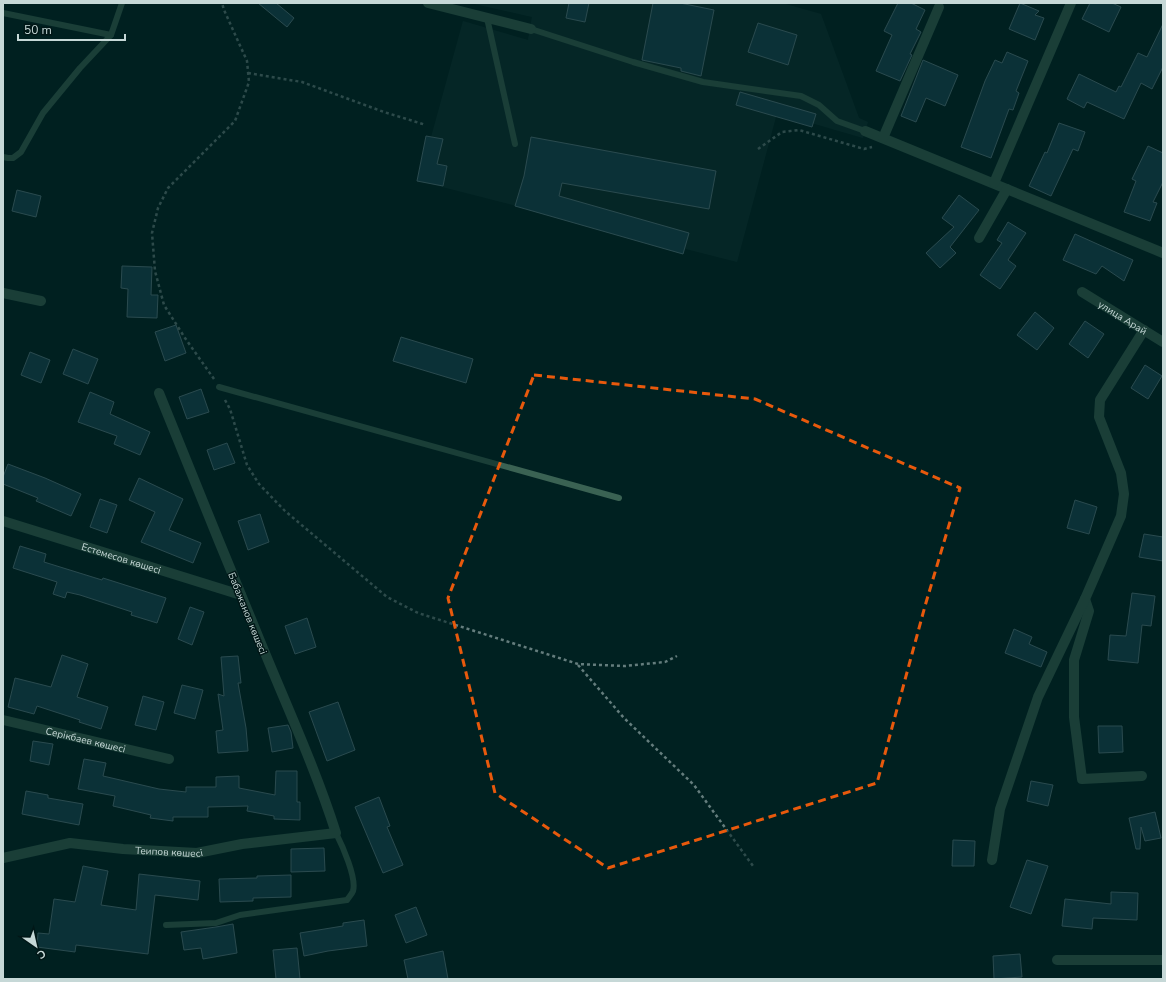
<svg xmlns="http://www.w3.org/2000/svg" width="1166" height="982" font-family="'Nunito Sans',sans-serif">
<rect width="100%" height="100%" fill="#002121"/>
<path fill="#0d2e2e" d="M470,3H782L821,14L859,118L868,122L863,138L777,113L737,262L419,181L463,21L528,40L532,17Z"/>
<g fill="#1a4653" stroke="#5d7c86">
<path d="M258,3H276L294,18L287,27Z"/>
<path d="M569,3H589L585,22L566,18Z"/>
<path d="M653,3H680L714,10L701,76L681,71V68L642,60Z"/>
<path d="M898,3H911L925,10L916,29L921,32L910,54L912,55L900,81L876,71L892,35L884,31Z"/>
<path d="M1020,3L1039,11L1035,15L1044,18L1035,40L1009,29Z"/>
<path d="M1090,3H1112L1121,7L1109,32L1082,19Z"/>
<path d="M758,23L797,35L788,65L748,52Z"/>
<path d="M1163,24V67L1152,89L1141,83L1124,119L1087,102L1084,108L1067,99L1079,74L1116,92L1119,86L1121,87L1138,53L1147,57Z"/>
<path d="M1007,52L1028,61L1016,91L1019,93L1013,110L1009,109L991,158L961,147L985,81L995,60L1002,63Z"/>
<path d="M923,60L958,75L945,106L926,98L916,122L901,116Z"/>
<path d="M740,92L816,114L812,127L736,105Z"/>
<path d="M1059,123L1085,132L1078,151L1073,149L1051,196L1029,186L1045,152L1047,153Z"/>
<path d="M426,136L443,139L437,164L447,166L443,186L417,181Z"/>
<path d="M531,137L716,171L709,209L562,183L559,196L689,233L683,254L515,206L524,176Z"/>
<path d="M1148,146L1163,153V182L1153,202L1157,203L1150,221L1124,212L1136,181L1132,179Z"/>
<path d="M17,190L41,196L36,217L12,211Z"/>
<path d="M959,195L979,210L950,247L956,253L940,268L926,253L954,227L942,218Z"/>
<path d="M1008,222L1026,233L1008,260L1016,266L1000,289L980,275L1002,243L997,240Z"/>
<path d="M1075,234L1133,260L1124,281L1102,266L1096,274L1063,260Z"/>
<path d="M122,266L152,267L151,295H158L157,318L127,317L128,289L121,288Z"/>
<path d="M1035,312L1054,328L1037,350L1017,335Z"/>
<path d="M1085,321L1104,334L1088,358L1069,344Z"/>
<path d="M176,325L186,353L165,361L155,332Z"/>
<path d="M401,337L473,359L466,383L393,361Z"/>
<path d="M73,349L98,359L88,384L63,374Z"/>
<path d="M30,352L50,360L41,383L21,375Z"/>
<path d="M1145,365L1162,376L1148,399L1131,388Z"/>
<path d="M201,389L209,412L187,419L179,397Z"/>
<path d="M90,392L114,402L110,414L150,432L140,455L114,444L117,436L78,422Z"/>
<path d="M227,443L235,463L214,470L207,450Z"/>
<path d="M8,464L45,478L81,494L71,516L36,501L38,498L3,484V477Z"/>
<path d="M139,478L183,499L169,530L201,543L193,563L141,542L155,512L129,500Z"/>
<path d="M100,499L117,505L107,533L90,527Z"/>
<path d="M1075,500L1097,507L1089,534L1067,528Z"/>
<path d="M260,514L269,542L248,550L238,521Z"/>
<path d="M1144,534L1163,537V561L1139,557Z"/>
<path d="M20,546L46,554L44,562L102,580L103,578L166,598L157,623L131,615L132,612L80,595L67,592L65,598L53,594L57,582L13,568Z"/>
<path d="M1132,593L1155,596L1151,626L1142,625L1138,663L1108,660L1110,635L1126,636Z"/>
<path d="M190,607L204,612L192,645L178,639Z"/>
<path d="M307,618L316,647L295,654L285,626Z"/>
<path d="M1014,629L1032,637L1029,644L1047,652L1041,667L1005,653Z"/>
<path d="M62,655L88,664L77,697L108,707L101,729L79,722L80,720L37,706L34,714L8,707L15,678L51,687Z"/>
<path d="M238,656L241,683H238L246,728L248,751L218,753L216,731L223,730L218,694L224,696L221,657Z"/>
<path d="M182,685L203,690L195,719L174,713Z"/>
<path d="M143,696L164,702L156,730L135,725Z"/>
<path d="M338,702L355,750L327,761L309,712Z"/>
<path d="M288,725L291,732L293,748L272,752L268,728Z"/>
<path d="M1098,726H1122L1123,752L1099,753Z"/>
<path d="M33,741L53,744L49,765L30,761Z"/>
<path d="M84,759L106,763L103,776L159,789L186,792V787H216V777L239,776V788L275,795L276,771H297V802H300V820L274,819V816L247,811L248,806L208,807V817H173V821L150,818L151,815L113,806L115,796L78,789Z"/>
<path d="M1031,781L1053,785L1048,806L1027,801Z"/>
<path d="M26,791L48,795V798L83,804L79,825L22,814Z"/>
<path d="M379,797L390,826L387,827L403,865L383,873L355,807Z"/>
<path d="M1155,812L1161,838L1145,841L1141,827L1140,849H1136L1129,818Z"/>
<path d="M953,840L975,841L974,866H952Z"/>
<path d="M324,848L325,871L291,872V849Z"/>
<path d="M1027,860L1048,866L1031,914L1010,907Z"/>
<path d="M83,866L108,871L101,905L136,910L139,874L200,881L198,900L155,895L148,954L76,945L75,952L37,947L38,933L49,934L54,899L75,902Z"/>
<path d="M291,875V897L253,898V901L220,902L219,879L257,878V876Z"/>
<path d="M1111,892L1138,893L1137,920L1093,918L1092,929L1062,926L1065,899L1111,904Z"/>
<path d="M416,907L427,935L406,943L395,915Z"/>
<path d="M364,920L367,946L328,951L304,956L300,933L343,926V923Z"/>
<path d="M233,924L237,953L203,959L201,948L184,950L181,932L216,927Z"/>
<path d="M297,948L300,979H276L273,950Z"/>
<path d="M443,951L448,979H408L404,960Z"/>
<path d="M1020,954L1022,977L994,979L993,956Z"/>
</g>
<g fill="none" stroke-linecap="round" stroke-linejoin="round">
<g stroke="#647d7d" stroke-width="2.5" stroke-dasharray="3 3" stroke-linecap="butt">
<path d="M248,73L302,82L384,112L426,125"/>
<path d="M758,149L782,132L799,130L864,149L872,147"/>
<path d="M214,379L185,338L164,305L155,271L152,233L158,208L168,188L235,121L249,82L247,61L224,10L222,3"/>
<path d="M225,400L230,409L247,465L259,484L285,511L387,597L418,613L578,664L625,666L665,662L677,656"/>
<path d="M578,665L624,718L694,785L753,866"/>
</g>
<g stroke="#3a6253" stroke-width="6">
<path d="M3,13L111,35"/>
<path d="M487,18L515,144"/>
<path d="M531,29L633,62L703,82L801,96L819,105L837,121L865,131"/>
<path d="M3,157L8,158H13L21,152L43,113L80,68L111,35L122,3"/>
<path d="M219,387L619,498"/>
<path d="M166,925L216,923L240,915L347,900C349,897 352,894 353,891C357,878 342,845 336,833"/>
</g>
<g stroke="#3a6253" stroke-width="10">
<path d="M428,3L531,29"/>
<path d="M865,131L1163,253"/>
<path d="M883,138L939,7"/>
<path d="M994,183L1071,3"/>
<path d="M979,238L1007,189"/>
<path id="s1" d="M1082,292L1163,342"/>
<path d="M3,293L41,301"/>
<path id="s2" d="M3,521L241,595"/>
<path d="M1085,599L1089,611L1074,660V717L1082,779L1142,776"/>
<path id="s3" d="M3,720L169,759"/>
<path id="s4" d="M3,858L70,843L123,849L197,853L242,844L336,833C314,764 283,698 256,631C223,552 191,472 159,393"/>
<path d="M992,860L1000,809L1038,697L1085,599L1121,516L1124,494L1121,473L1099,417L1100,400L1144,330"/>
<path d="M1057,960H1163"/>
</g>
</g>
<path d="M0 0H1166V982H0ZM534,375L755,399L960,488L925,606L877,783L608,868L495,793L448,598Z" fill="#002121" fill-opacity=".55" fill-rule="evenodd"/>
<path fill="none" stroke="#e8590c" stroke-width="3" stroke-dasharray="8 5" stroke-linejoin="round" d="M534,375L755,399L960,488L925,606L877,783L608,868L495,793L448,598Z"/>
<g text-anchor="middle" stroke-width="3" stroke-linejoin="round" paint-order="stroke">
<g font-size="10" fill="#c6d8d7" stroke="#011717">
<text dy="4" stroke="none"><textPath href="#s1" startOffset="48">улица Арай</textPath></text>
<text dy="4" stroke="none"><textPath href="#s2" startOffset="124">Естемесов көшесі</textPath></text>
<text transform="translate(248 613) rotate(68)" y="4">Бабажанов көшесі</text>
<text dy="4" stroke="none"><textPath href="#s3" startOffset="85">Серікбаев көшесі</textPath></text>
<text dy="4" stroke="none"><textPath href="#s4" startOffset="168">Теипов көшесі</textPath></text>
</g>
</g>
<rect width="1166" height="982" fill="none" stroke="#c6d8d7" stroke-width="8"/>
<g transform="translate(36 946) rotate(146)" stroke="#011717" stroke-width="3" paint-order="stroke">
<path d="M0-3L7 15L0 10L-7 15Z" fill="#c6d8d7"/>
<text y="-6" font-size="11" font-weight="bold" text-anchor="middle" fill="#c6d8d7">С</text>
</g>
<path d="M18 34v6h107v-6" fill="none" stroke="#c6d8d7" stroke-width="2"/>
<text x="24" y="34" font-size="12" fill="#c6d8d7" stroke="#011717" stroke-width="3" paint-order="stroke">50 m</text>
</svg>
